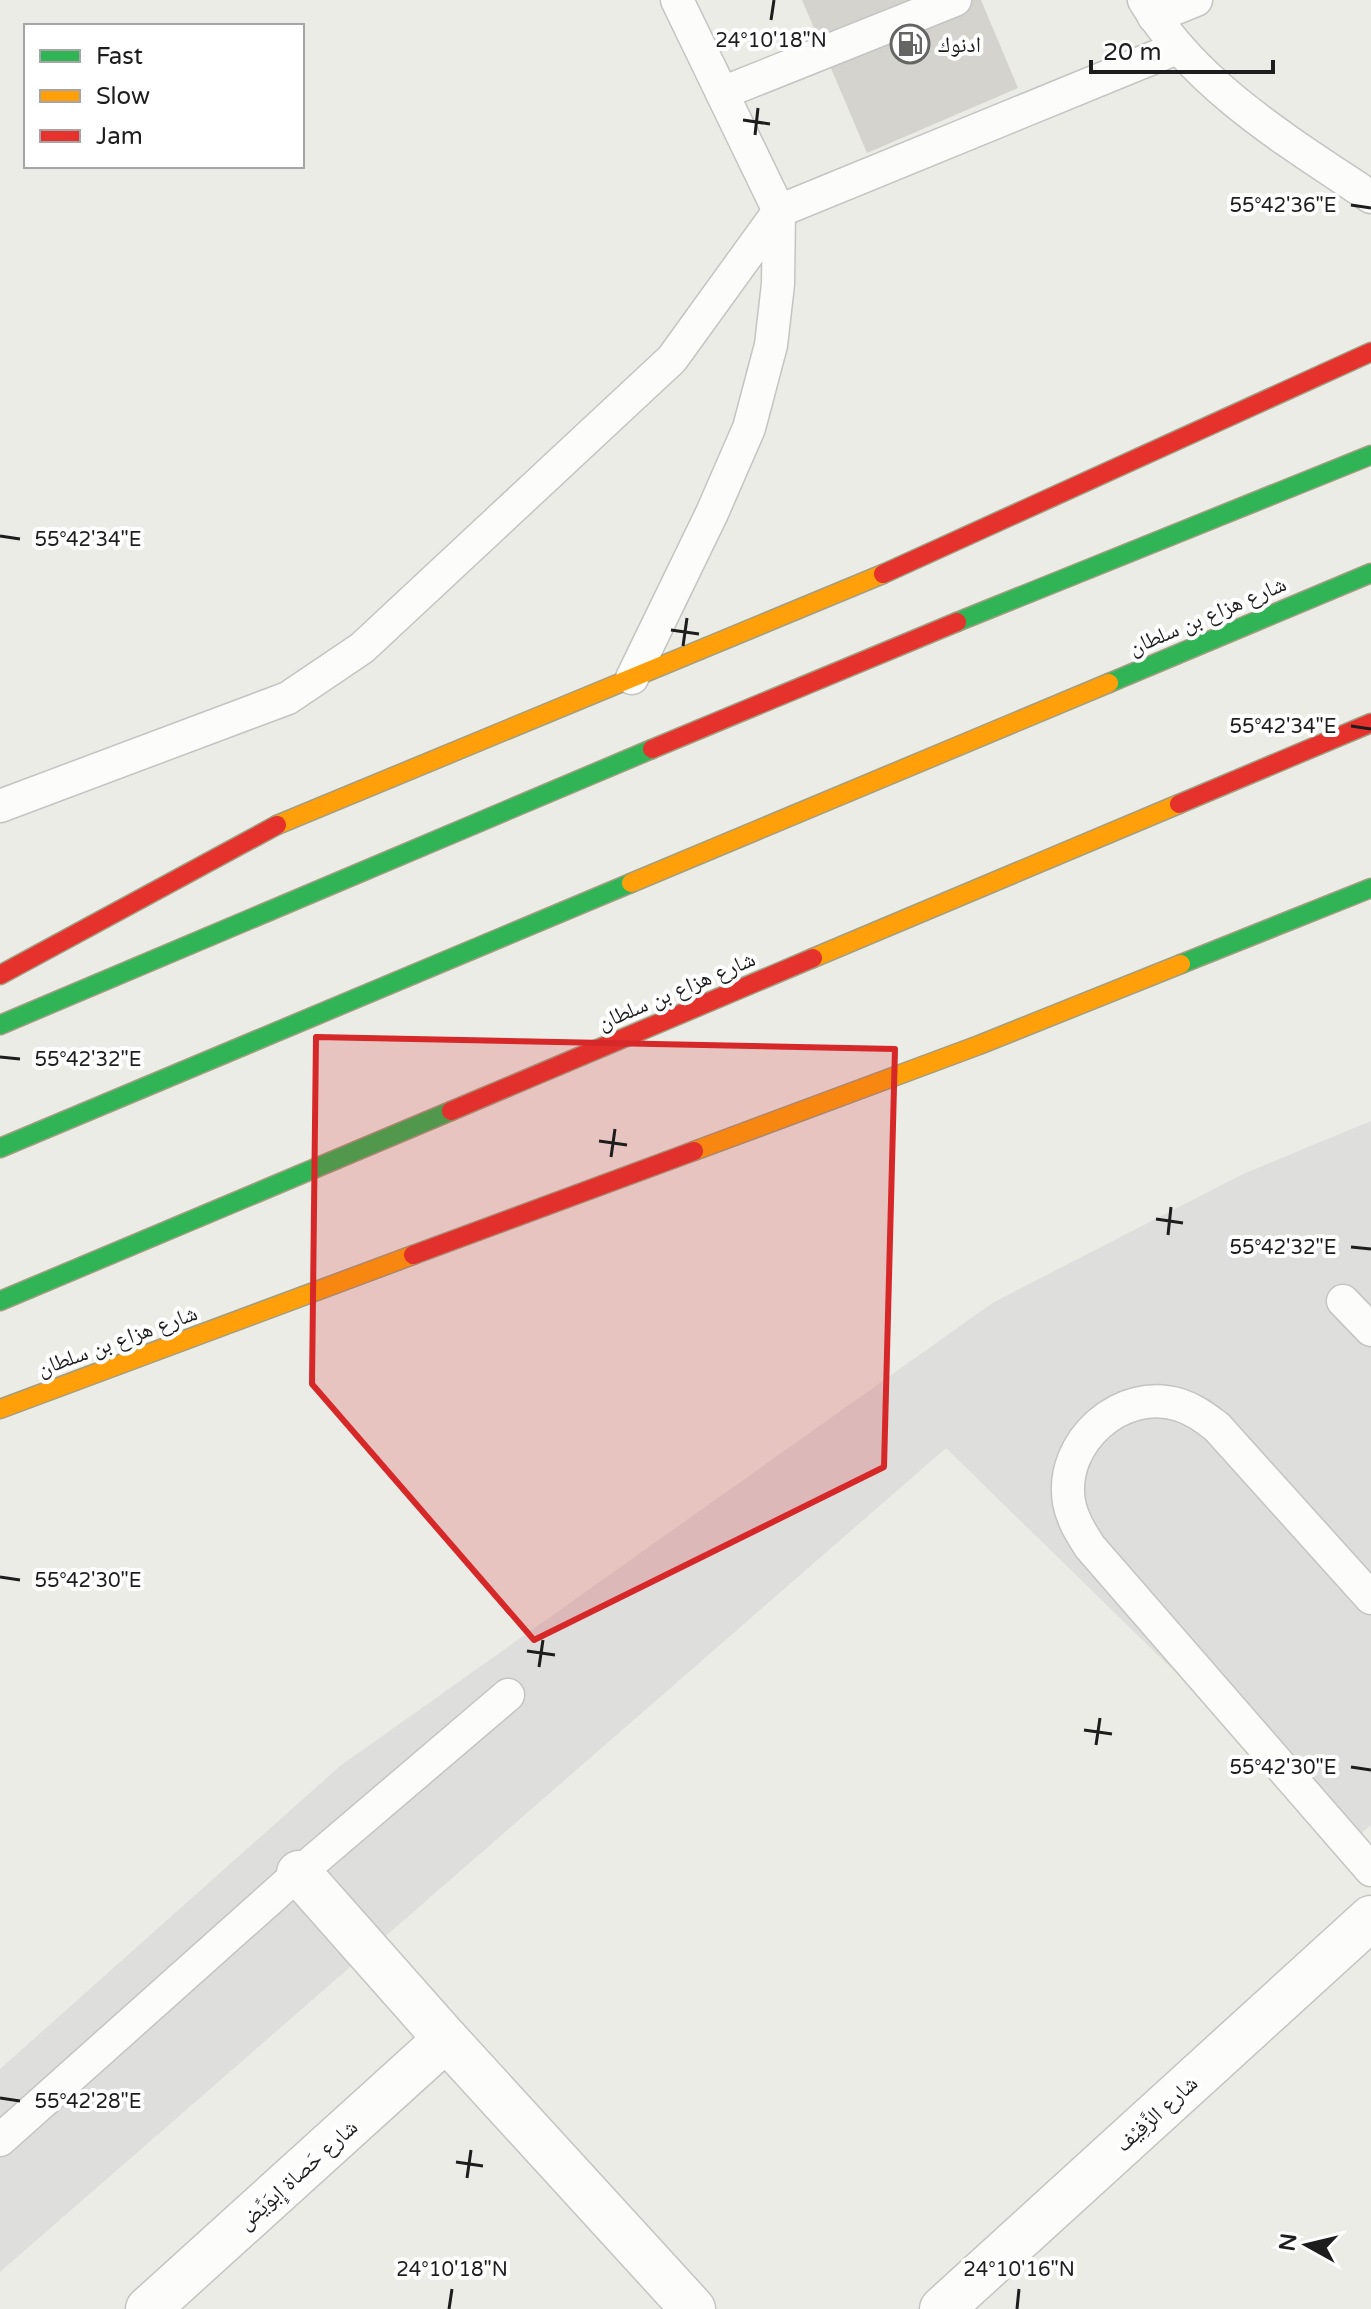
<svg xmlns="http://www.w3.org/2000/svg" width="1371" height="2309" font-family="'Varela Round','Noto Naskh Arabic',sans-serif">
<rect width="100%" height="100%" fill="#ecece6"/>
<path fill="#dededc" d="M1371,1121V1825L1350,1843L946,1448L0,2272V2069L340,1766L994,1302L1243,1174Z"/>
<path fill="#d5d3ce" d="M802,0H981L1018,88L867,153Z"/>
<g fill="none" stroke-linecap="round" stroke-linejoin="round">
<defs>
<g id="lane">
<path d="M1144,0C1195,86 1289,142 1371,197"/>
<path d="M1154,17L1196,0"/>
<path d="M722,93L955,0"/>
<path d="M632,678L712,513L749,428L771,345L778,284L779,211L677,0"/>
<path d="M0,806L288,698L362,648L672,359L779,211L1177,48"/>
<path d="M1343,1301L1371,1330"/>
<path d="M1371,1598L1217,1427C1205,1418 1195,1410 1180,1405C1122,1386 1059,1442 1069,1502C1072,1519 1081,1533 1090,1547L1371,1870"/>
<path d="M0,2140L299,1873L508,1695"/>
</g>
<g id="street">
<path d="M299,1873L446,2039L693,2309"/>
<path d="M148,2309L446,2039"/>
<path d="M942,2309L1371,1918"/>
</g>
<g id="fast">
<path d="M957,622L1371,455"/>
<path d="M1109,683L1371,573"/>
<path d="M1181,964L1371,888"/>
<path d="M0,1025L652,749"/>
<path d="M0,1148L631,883"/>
<path d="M0,1301L451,1111"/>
</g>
<g id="slow">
<path d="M277,825L883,574"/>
<path d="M631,883L1109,683"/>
<path d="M813,958L1179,804"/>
<path d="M694,1151L979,1045L1181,964"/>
<path d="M0,1409L413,1255"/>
</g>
<g id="jam">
<path d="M883,574L1371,352"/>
<path d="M652,749L957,622"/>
<path d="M1179,804L1371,723"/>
<path d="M0,975L277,825"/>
<path d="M451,1111L813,958"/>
<path d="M413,1255L694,1151"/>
</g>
</defs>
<use href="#lane" stroke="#c4c4c2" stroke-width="35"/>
<use href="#street" stroke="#c4c4c2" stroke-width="47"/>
<use href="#fast" stroke="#a29e82" stroke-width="21"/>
<use href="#slow" stroke="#a29e82" stroke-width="21"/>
<use href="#jam" stroke="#a29e82" stroke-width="21"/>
<use href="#lane" stroke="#fcfcfb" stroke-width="32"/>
<use href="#street" stroke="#fcfcfb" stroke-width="44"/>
<use href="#fast" stroke="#30b455" stroke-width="18"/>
<use href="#slow" stroke="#ff9f0a" stroke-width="18"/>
<use href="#jam" stroke="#e5322d" stroke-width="18"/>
</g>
<path fill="#d62828" fill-opacity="0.2" stroke="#d62828" stroke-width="6" stroke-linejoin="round" d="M316,1037L895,1049L884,1467L534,1640L312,1384Z"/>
<path fill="none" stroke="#1d1d1d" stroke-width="3" d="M771,20L774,0M743,120L770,124M755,135L758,108M1351,205L1371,208M0,536L20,539M671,630L699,634M683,646L687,618M1351,726L1371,729M0,1057L20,1059M599,1141L627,1145M611,1157L615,1129M1156,1219L1183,1223M1168,1235L1171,1207M1351,1247L1371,1249M0,1577L20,1580M527,1651L555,1655M539,1667L543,1640M1084,1730L1112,1734M1096,1745L1100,1718M1351,1767L1371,1770M0,2098L20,2101M456,2162L483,2166M467,2178L471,2150M449,2309L452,2289M1017,2309L1019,2289"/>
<defs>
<symbol id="fuel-ring" viewBox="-11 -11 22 22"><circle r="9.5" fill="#fff" stroke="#656563" stroke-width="1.5"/><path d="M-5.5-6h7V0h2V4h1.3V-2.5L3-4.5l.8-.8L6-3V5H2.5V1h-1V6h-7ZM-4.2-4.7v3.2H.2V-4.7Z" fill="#656563"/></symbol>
</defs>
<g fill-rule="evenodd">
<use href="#fuel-ring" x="888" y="22" width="44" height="44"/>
</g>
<g text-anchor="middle" stroke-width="8" stroke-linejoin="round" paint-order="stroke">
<g font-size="22" fill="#1d1d1d" stroke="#fff" text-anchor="start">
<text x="938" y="52">ادنوك</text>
</g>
<g font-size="22" fill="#1d1d1d" stroke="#fff">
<text transform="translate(1207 615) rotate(-23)" y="8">شارع هزاع بن سلطان</text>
<text transform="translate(676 990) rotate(-23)" y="8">شارع هزاع بن سلطان</text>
<text transform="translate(117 1340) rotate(-20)" y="8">شارع هزاع بن سلطان</text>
<text transform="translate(1156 2113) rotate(-42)" y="8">شارع الزَّفِيْف</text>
<text transform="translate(297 2174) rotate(-42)" y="8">شارع حَصاة إِبوَيِّض</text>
</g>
</g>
<g font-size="20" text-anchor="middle" fill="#1d1d1d" stroke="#fff" stroke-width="8" stroke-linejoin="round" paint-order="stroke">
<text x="771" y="47">24°10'18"N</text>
<text x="1283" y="212">55°42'36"E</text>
<text x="88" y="546">55°42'34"E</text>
<text x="1283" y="733">55°42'34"E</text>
<text x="88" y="1066">55°42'32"E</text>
<text x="1283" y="1254">55°42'32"E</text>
<text x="88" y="1587">55°42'30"E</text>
<text x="1283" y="1774">55°42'30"E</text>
<text x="88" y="2108">55°42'28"E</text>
<text x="452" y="2276">24°10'18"N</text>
<text x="1019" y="2276">24°10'16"N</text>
</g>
<rect x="24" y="24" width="280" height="144" fill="#ffffff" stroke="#a5a5a5" stroke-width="2"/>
<rect x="40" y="50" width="40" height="12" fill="#30b455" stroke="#a5a5a5" stroke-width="2"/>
<text x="96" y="64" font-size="24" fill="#1d1d1d">Fast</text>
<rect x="40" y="90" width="40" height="12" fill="#ff9f0a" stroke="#a5a5a5" stroke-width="2"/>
<text x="96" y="104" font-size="24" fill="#1d1d1d">Slow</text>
<rect x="40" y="130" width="40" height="12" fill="#e5322d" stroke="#a5a5a5" stroke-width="2"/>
<text x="96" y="144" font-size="24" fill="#1d1d1d">Jam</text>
<g transform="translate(1307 2245) rotate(278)" stroke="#ffffff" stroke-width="6" paint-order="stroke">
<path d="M0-6L14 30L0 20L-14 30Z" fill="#1d1d1d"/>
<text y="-12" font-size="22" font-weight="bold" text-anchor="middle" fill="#1d1d1d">N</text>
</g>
<path d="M1091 60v12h182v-12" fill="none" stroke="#1d1d1d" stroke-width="4"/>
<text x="1103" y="60" font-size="24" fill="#1d1d1d" stroke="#ffffff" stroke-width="6" paint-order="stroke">20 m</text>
</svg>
